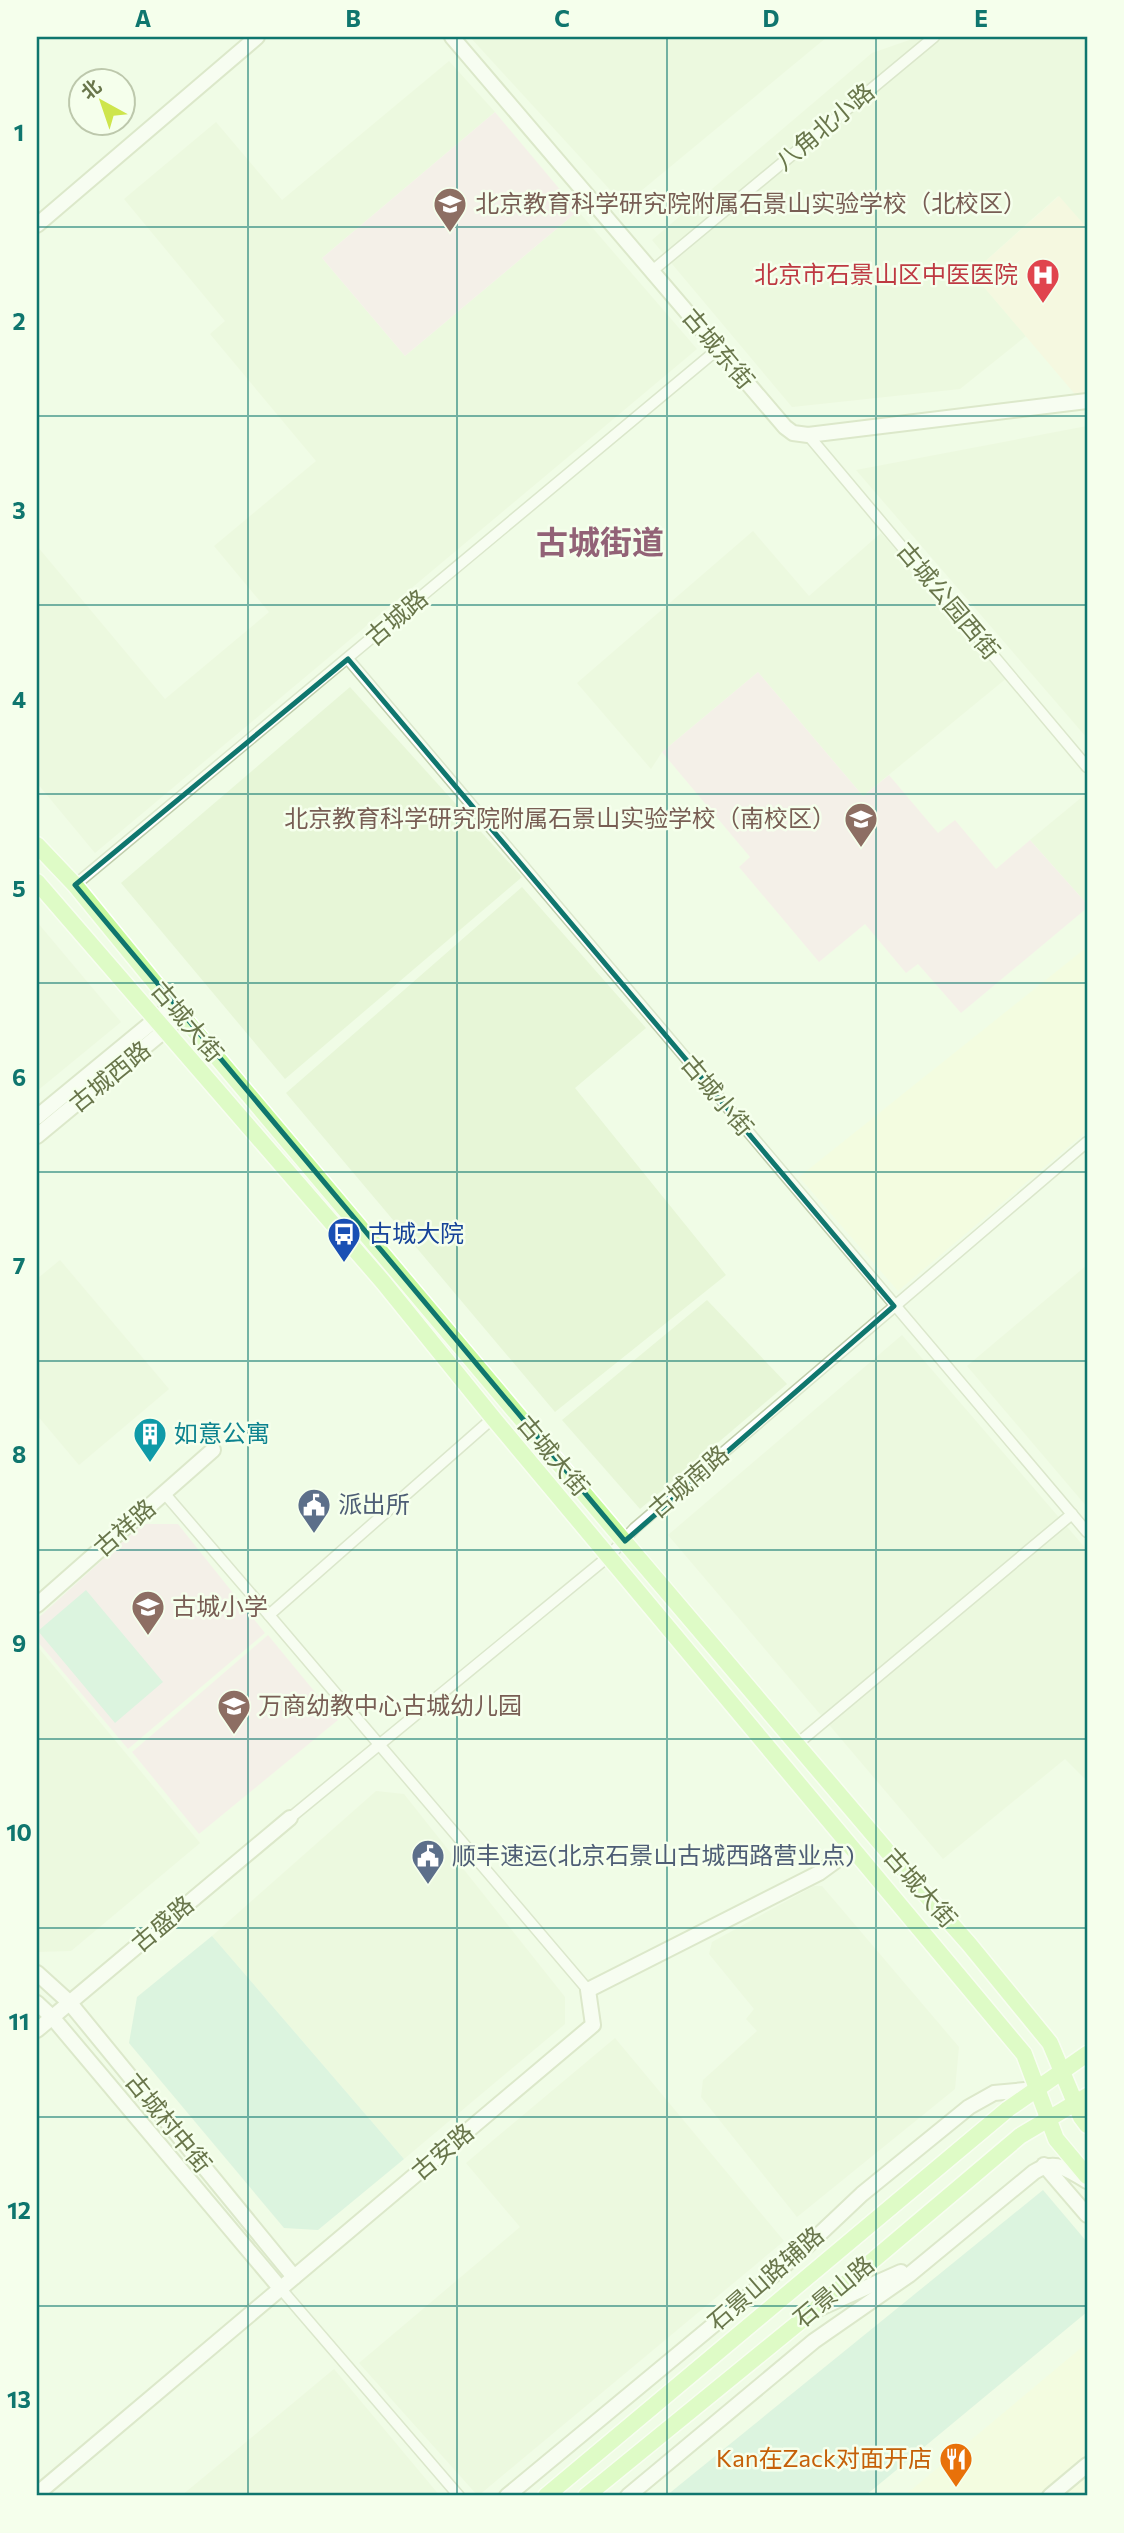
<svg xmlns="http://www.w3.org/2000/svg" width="1124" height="2533" font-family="Commissioner,'Noto Sans SC',sans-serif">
<rect width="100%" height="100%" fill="#f0fce6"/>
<g fill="#e7f6d7">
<path d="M470,37H827L624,205Z"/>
<path d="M918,37H1087V228L1058,196L972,273L1026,336L960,389L792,407L652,240L872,53Z"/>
<path d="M449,61L495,112L322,258L405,356L578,211L697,349L95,853L37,783V546L165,699L269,612L214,546L316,461L210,334L225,321L124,199L216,122L282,200Z"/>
<path d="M1087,426V738L856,470Z"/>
<path d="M753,531L809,596L881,533L1008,677L863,796L758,672L662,752L651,769L577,683Z"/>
<path d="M350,687L522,877L285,1079L121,883Z"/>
<path d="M1087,793V904L1030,840Z"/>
<path d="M522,887L646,1028L575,1088L726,1275L555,1412L286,1093Z"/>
<path d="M37,922L121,1022L37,1091Z"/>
<path d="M60,1260L169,1389L79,1465L37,1415V1279Z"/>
<path d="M1087,1265V1507L967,1366Z"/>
<path d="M707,1300L787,1384L640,1509L562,1420Z"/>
<path d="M902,1335L1087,1550V1781L1065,1759L943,1859L668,1535Z"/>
<path d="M37,1646L200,1843L71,1951L37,1952Z"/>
<path d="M376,1791L404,1794L565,1997V2024L404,2159L212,1936Z"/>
<path d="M814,1886H822L959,2047L955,2089L797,2217L701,2097L703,2080L757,2031L746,2019L754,2009L709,1954L712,1942Z"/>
<path d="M615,2038L784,2241L478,2496L359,2363L520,2227L466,2163Z"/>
<path d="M334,2369L440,2496H181Z"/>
</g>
<g fill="#f5fcda">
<path d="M1087,947V1131L898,1291L799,1177Z"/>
<path d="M1087,2343V2496H904Z"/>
</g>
<g fill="#f9e3ec">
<path d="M495,112L578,211L405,356L322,258Z"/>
<path d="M758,672L863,796L889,775L938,833L955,820L996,869L1030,840L1087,904V908L961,1013L918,964L906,973L865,924L819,962L739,867L750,857L662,752Z"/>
<path d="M142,1524H178L265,1633L128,1749L37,1641V1619Z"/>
<path d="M268,1635L338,1720L199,1834L132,1752Z"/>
</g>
<path fill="#faf4d9" d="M1059,196L1087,228V392L1079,399L972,273Z"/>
<g fill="#c4ead8">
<path d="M86,1590L163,1682L115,1723L38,1631Z"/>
<path d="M212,1936L404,2159L318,2230L284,2228L129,2043L137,1997Z"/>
<path d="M1043,2190L1087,2242V2312L865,2496H666Z"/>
</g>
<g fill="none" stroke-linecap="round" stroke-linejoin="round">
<defs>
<g id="street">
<path d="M652,271L934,37"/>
<path d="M808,435L1087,767"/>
<path d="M348,659L1087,1532"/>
<path d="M75,885L718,349"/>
<path d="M165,1494L269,1615L493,1418"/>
<path d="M269,1615L588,1990"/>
<path d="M797,1744L1072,1514"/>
<path d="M290,1818L609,1556L635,1528L1087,1142"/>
<path d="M281,2289L459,2496"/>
</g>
<g id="secondary">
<path d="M452,37L785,427L793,433L808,435L1087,401"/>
<path d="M37,225L257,37"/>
<path d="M37,1117L173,1005"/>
<path d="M37,1136L182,1016"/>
<path d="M37,1605L213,1450"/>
<path d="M37,1973L69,2002L294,2277"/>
<path d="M37,2003L52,2017L281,2289"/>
<path d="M37,2030L290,1818"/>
<path d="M1044,2165L1087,2215"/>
<path d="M820,2308L901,2272"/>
<path d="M37,2494L593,2025L588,1990L819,1873L852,1849"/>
<path d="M507,2496L758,2288L807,2246L862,2194L969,2107L994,2093L1036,2089"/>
<path d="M628,2496L814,2341L909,2275L1034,2172C1056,2158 1067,2170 1087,2181"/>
<path d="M1050,2496L1087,2465"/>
</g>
<g id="primary">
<path d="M37,845L75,885L173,1005L640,1560L894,1859L969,1944L1050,2043L1081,2117L1087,2125"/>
<path d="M37,882L383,1282L493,1418L1024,2054L1056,2139L1087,2176"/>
<path d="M546,2496L1008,2109L1087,2054"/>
<path d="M586,2496L813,2311L1020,2136L1087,2096"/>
</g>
</defs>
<use href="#street" stroke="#c1ceac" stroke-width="13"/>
<use href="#secondary" stroke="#c3d1a9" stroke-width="18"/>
<use href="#primary" stroke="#fff" stroke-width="19"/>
<use href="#street" stroke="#fff" stroke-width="10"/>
<use href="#secondary" stroke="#fff" stroke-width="14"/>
<use href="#primary" stroke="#c8fa9f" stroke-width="16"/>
</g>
<path d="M0 0H1124V2533H0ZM348,659L894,1306L625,1541L75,885Z" fill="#f0fce6" fill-opacity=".55" fill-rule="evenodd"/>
<path fill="none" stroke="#0f766e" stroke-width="5" stroke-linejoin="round" d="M348,659L894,1306L625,1541L75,885Z"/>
<path fill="none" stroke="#0f766e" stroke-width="2" stroke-opacity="0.55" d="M248,37V2496M457,37V2496M667,37V2496M876,37V2496M37,227H1087M37,416H1087M37,605H1087M37,794H1087M37,983H1087M37,1172H1087M37,1361H1087M37,1550H1087M37,1739H1087M37,1928H1087M37,2117H1087M37,2306H1087"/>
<defs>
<symbol id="school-pin" viewBox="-11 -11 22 30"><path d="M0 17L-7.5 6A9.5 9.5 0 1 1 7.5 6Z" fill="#8d6e63" stroke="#f5ffec"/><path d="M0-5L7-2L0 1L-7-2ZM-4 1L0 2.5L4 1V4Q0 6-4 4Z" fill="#fff"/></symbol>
<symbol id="hospital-pin" viewBox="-11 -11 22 30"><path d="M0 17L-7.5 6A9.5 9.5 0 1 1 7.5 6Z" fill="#e0444e" stroke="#f5ffec"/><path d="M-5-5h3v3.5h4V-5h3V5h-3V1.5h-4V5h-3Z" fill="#fff"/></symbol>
<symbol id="bus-pin" viewBox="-11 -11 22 30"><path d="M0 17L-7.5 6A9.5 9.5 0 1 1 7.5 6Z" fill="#1a4fb4" stroke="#f5ffec"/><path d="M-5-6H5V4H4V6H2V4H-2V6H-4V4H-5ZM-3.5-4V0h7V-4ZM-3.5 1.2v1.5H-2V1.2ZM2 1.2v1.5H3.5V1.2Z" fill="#fff"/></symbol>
<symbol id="building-pin" viewBox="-11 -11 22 30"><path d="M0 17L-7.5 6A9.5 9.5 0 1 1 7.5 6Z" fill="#0f9aa8" stroke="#f5ffec"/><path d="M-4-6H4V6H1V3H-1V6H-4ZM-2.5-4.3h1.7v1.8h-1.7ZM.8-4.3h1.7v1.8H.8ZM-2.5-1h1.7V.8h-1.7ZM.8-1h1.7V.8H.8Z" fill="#fff"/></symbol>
<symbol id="civic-pin" viewBox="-11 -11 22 30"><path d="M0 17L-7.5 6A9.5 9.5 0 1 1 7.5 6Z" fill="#5c6f8a" stroke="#f5ffec"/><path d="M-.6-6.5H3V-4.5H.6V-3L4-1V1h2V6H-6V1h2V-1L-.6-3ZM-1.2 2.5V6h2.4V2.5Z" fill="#fff"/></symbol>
<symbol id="restaurant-pin" viewBox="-11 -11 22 30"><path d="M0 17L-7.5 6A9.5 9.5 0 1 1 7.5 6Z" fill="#e8710a" stroke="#f5ffec"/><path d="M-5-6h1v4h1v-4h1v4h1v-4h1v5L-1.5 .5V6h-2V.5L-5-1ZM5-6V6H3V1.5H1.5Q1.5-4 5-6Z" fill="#fff"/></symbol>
</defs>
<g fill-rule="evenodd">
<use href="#school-pin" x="431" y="185" width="38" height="52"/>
<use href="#hospital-pin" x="1024" y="256" width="38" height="52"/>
<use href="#school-pin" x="842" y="800" width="38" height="52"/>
<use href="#bus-pin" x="325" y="1215" width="38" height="52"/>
<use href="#building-pin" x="131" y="1415" width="38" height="52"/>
<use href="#civic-pin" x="295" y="1486" width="38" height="52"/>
<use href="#school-pin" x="129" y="1588" width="38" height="52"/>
<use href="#school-pin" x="215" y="1687" width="38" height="52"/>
<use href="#civic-pin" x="409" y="1837" width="38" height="52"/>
<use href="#restaurant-pin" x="937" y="2440" width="38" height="52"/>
</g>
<g text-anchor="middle" stroke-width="5" stroke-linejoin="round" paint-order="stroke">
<g font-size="24" fill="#69764b" stroke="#f5ffec">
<text transform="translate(825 127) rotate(-40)" y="8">八角北小路</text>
<text transform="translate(718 349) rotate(50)" y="8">古城东街</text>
<text transform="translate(948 601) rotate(50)" y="8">古城公园西街</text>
<text transform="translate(397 618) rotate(-40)" y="8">古城路</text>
<text transform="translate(187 1022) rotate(50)" y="8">古城大街</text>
<text transform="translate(110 1077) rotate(-39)" y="8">古城西路</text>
<text transform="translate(717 1096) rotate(50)" y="8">古城小街</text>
<text transform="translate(553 1456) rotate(50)" y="8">古城大街</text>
<text transform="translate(689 1482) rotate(-41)" y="8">古城南路</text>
<text transform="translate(125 1528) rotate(-41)" y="8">古祥路</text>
<text transform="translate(920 1888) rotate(49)" y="8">古城大街</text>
<text transform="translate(163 1924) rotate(-40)" y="8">古盛路</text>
<text transform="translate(168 2123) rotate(51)" y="8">古城村中街</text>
<text transform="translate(443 2152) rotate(-40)" y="8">古安路</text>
<text transform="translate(766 2279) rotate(-41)" y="8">石景山路辅路</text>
<text transform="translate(834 2292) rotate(-40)" y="8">石景山路</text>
</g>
<g font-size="24" fill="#785e54" stroke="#f5ffec" text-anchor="start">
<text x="475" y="212">北京教育科学研究院附属石景山实验学校（北校区）</text>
<text x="836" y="827" text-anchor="end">北京教育科学研究院附属石景山实验学校（南校区）</text>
<text x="172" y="1615">古城小学</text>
<text x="258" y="1714">万商幼教中心古城幼儿园</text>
</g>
<g font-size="24" fill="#be3a42" stroke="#f5ffec" text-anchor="end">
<text x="1018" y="283">北京市石景山区中医医院</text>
</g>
<g font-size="24" fill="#164399" stroke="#f5ffec" text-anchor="start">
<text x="368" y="1242">古城大院</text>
</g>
<g font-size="24" fill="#0d838f" stroke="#f5ffec" text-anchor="start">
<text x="174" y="1442">如意公寓</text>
</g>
<g font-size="24" fill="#4e5e75" stroke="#f5ffec" text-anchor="start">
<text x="338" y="1513">派出所</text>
<text x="452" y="1864">顺丰速运(北京石景山古城西路营业点)</text>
</g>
<g font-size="24" fill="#c56008" stroke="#f5ffec" text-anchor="end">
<text x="932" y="2467">Kan在Zack对面开店</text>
</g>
<g font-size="32" font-weight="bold" fill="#926276" stroke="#f5ffec">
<text x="600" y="554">古城街道</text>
</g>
</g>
<rect width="1124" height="2533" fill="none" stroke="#f5ffec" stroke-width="77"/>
<g transform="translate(102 102) rotate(320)"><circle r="33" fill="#f5ffec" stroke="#bdc8ac" stroke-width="2"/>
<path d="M0-5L12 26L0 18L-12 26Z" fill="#cee54c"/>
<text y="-10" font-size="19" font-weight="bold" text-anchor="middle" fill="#69764b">北</text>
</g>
<rect x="38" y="38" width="1048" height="2456" fill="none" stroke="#0f766e" stroke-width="2.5"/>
<g font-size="23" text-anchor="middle" font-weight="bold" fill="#0f766e">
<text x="143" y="27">A</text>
<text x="353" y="27">B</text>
<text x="562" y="27">C</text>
<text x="771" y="27">D</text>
<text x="981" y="27">E</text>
<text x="19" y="141">1</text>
<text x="19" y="330">2</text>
<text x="19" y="519">3</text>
<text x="19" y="708">4</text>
<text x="19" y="897">5</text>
<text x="19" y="1086">6</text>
<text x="19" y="1274">7</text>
<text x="19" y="1463">8</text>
<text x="19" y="1652">9</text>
<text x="19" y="1841">10</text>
<text x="19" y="2030">11</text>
<text x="19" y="2219">12</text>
<text x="19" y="2408">13</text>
</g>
</svg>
